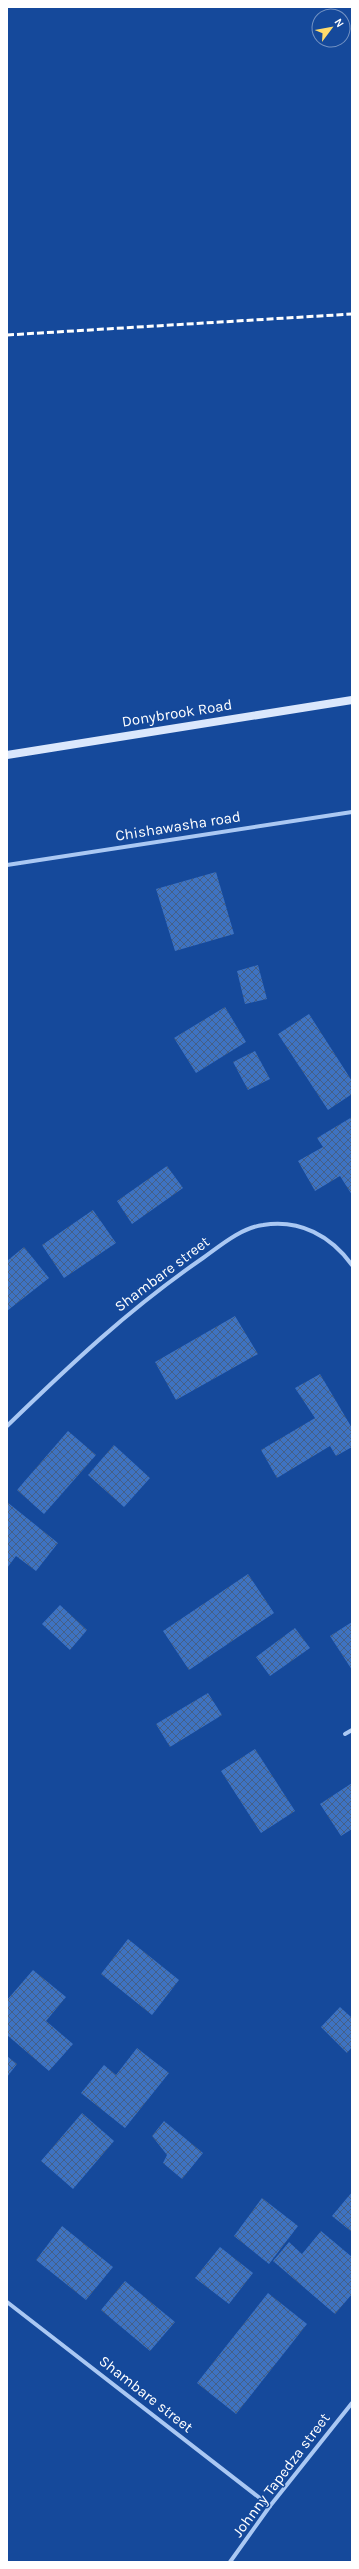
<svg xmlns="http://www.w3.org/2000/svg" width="359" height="2569" font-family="Karla,sans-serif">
<defs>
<pattern id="building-cross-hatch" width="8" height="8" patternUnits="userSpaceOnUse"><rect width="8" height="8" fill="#3e73c2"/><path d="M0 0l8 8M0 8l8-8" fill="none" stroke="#456087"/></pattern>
</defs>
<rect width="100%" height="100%" fill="#15499b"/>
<g fill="url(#building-cross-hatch)">
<path d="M216,872L234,934L175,951L156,889Z"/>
<path d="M258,965L267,999L245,1004L237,971Z"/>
<path d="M225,1007L246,1042L196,1073L174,1038Z"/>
<path d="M309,1014L352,1081V1094L328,1110L278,1034Z"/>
<path d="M255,1051L270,1079L248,1090L233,1062Z"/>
<path d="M352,1117V1195L340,1176L315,1191L298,1161L323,1147L317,1138Z"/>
<path d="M167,1166L183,1188L132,1224L117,1201Z"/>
<path d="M93,1210L116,1243L64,1278L42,1245Z"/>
<path d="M24,1247L49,1278L7,1311V1261Z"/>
<path d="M235,1316L258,1354L176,1400L155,1362Z"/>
<path d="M320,1374L352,1428V1447L336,1456L330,1446L277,1478L261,1450L315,1418L295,1388Z"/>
<path d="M68,1431L96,1455L44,1514L17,1490Z"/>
<path d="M114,1445L150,1478L124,1507L88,1475Z"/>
<path d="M7,1502L58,1543L36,1571L16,1556L7,1568Z"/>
<path d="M248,1574L274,1613L189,1670L163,1631Z"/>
<path d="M60,1605L87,1630L70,1650L42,1624Z"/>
<path d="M352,1622V1670L330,1636Z"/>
<path d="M295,1628L310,1648L270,1676L256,1657Z"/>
<path d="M208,1693L222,1715L170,1747L156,1724Z"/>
<path d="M255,1749L295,1811L261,1833L221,1771Z"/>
<path d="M352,1783V1829L341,1836L320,1804Z"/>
<path d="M128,1939L179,1980L152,2015L101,1974Z"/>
<path d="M33,1970L66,1997L46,2021L73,2044L49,2071L7,2035V2000Z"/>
<path d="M340,2007L352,2018V2047L347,2053L321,2027Z"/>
<path d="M137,2048L169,2073L125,2128L81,2093L104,2065L116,2075Z"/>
<path d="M7,2056L17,2064L7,2077Z"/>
<path d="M82,2113L114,2141L73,2189L41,2161Z"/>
<path d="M164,2121L203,2153L182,2179L163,2163L167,2155L152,2136Z"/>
<path d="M352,2192V2232L332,2216Z"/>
<path d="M262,2198L298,2226L269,2264L234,2236Z"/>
<path d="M62,2226L113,2267L86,2300L36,2260Z"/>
<path d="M321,2231L352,2257V2294L335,2314L273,2261L289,2242L302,2254Z"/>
<path d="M220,2247L253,2273L229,2304L195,2278Z"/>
<path d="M125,2281L175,2322L150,2351L101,2310Z"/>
<path d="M268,2293L307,2324L236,2414L197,2383Z"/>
</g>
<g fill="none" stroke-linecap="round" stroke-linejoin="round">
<g stroke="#aac8f3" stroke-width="4">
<path d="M7,865L352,812"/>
<path d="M7,1426C71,1364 129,1309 203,1258C221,1245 241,1228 263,1225C300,1219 331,1236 352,1265"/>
<path d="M345,1734L352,1730"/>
<path d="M7,2302L270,2506"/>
<path d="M230,2562L270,2506L352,2403"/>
</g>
<path stroke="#dae7fc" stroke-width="8" d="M7,755L352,700"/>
<path stroke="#fff" stroke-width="3" stroke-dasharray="7 3" stroke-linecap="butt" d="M7,335L352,314"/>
</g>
<g text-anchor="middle" stroke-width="3" stroke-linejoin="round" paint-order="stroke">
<g font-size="15" fill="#fff" stroke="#15499b">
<text transform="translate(177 713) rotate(-9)" y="5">Donybrook Road</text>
<text transform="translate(178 826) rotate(-9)" y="5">Chishawasha road</text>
<text transform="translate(162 1274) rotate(-37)" y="5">Shambare street</text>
<text transform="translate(146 2394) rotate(38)" y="5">Shambare street</text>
<text transform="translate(281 2475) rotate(-53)" y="5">Johnny Tapedza street</text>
</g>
</g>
<rect width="359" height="2569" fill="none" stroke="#ffffff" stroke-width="16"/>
<g transform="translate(331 28) rotate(58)"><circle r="19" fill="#15499b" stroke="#7392c3"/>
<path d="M0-3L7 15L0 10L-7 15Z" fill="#ffdb6c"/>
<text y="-6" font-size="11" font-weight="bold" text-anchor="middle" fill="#ffffff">N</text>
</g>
</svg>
